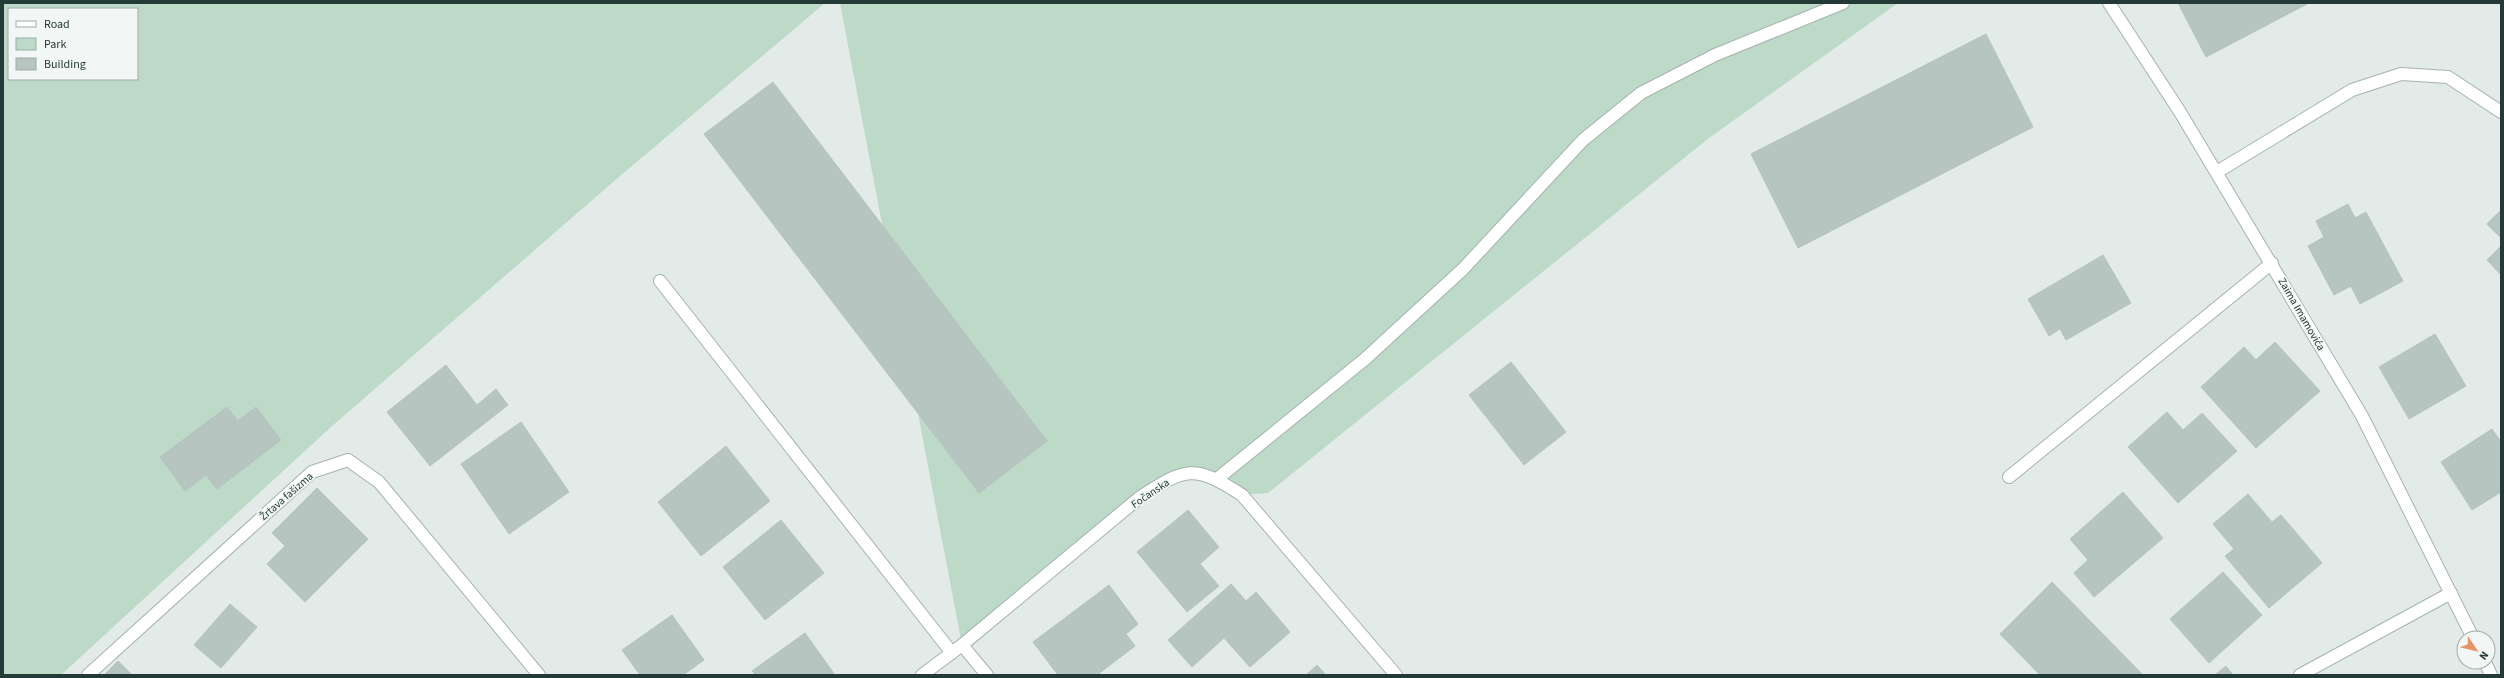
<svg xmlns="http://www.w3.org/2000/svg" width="2504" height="678" font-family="'Source Sans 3',sans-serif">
<rect width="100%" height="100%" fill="#e2ebe8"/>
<g fill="#bddac8" fill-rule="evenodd">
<path d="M3,3H825L620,176L331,427L61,675H3ZM9,9H137V79H9Z"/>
<path d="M840,3H1898L1709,138L1268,493L1242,495L1217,479H1169L962,645Z"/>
</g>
<g fill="#b7c5c1" stroke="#b5c3bf">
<path d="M2178,3H2309L2206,57Z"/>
<path d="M1986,34L2033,127L1798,248L1751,154Z"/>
<path d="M773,82L1047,441L979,493L704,134Z"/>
<path d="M2348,204L2355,218L2366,212L2403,281L2360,304L2351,286L2334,295L2308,246L2324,237L2316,221Z"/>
<path d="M2501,210V238L2487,224Z"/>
<path d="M2501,246V275L2487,260Z"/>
<path d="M2103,255L2131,303L2066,340L2060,329L2049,336L2028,299Z"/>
<path d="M2435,334L2466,386L2409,419L2379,367Z"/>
<path d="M2275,342L2320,391L2256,448L2201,387L2244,347L2256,360Z"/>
<path d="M1511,362L1566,432L1524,465L1469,395Z"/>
<path d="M446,365L477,405L496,389L508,405L430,466L387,412Z"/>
<path d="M227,407L238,421L256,407L281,440L217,489L206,475L185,491L160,457Z"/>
<path d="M2167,412L2183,430L2202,413L2237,451L2178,503L2128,447Z"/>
<path d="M521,422L569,492L509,534L461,464Z"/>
<path d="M2492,429L2501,442V492L2472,510L2441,462Z"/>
<path d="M726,446L770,501L701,556L658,502Z"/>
<path d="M317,488L368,539L305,602L267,564L285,546L272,533Z"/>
<path d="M2123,492L2163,538L2094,597L2074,573L2088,560L2070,539Z"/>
<path d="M2248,494L2272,522L2281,515L2322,563L2269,608L2225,556L2234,549L2213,524Z"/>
<path d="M1188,510L1219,547L1200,564L1219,586L1187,612L1137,552Z"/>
<path d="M781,520L824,573L765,620L723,567Z"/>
<path d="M2223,572L2262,615L2209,663L2170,619Z"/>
<path d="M2052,582L2143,675H2040L2000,634Z"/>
<path d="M1231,584L1246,601L1256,592L1290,632L1250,667L1224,638L1192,667L1168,640Z"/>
<path d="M1109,585L1138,624L1126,634L1135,646L1097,675H1058L1033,642Z"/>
<path d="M230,604L257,627L221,668L194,645Z"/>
<path d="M672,615L704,660L683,675H640L622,650Z"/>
<path d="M805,633L835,675H756L752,671Z"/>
<path d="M118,661L132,675H104Z"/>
<path d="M1317,665L1326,675H1306Z"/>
<path d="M2226,666L2233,675H2215Z"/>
</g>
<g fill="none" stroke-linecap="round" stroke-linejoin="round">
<defs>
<path id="lane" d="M2217,172L2352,90L2401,74L2448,77L2501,112"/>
<g id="street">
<path d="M2109,3L2180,112L2362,416L2473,638"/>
<path d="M660,281L952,653"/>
<path d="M2009,477L2272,263"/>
<path d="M1217,479L1365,359L1463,269L1583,140L1641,93L1715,55L1843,3"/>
<path d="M962,645L987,675"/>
<path d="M2485,662L2491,675"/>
<path d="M88,675L312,472L348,460L379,482L539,675"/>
<path d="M922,675L962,645L1139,498C1186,467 1194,464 1242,495L1396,675"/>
<path d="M2300,675L2451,593"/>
</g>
</defs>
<use href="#lane" stroke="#a5b2af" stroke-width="14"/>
<use href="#street" stroke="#a5b2af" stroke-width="14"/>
<use href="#lane" stroke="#fff" stroke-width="12"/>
<use href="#street" stroke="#fff" stroke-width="12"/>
</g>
<g text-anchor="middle" stroke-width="3.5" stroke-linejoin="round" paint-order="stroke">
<g font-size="11" fill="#243a36" stroke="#f2f7f5">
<text transform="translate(2302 314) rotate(60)" y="4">Zaima Imamovića</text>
<text transform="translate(1150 493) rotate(-34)" y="4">Fočanska</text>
<text transform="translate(286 496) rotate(-41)" y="4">Žrtava fašizma</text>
</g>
</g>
<rect width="2504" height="678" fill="none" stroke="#243a36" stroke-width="8"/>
<rect x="8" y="8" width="130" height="72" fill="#f2f7f5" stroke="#a0aba9"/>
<rect x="16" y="21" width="20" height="6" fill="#ffffff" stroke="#a0aba9"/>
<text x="44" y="28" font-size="12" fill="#243a36">Road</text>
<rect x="16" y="38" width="20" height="12" fill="#bddac8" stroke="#a0aba9"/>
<text x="44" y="48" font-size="12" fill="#243a36">Park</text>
<rect x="16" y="58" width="20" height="12" fill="#b7c5c1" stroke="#a0aba9"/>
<text x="44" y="68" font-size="12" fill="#243a36">Building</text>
<g transform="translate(2476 650) rotate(125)"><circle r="19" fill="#f2f7f5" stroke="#a0aba9"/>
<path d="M0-3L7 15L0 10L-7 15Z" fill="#e49467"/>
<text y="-6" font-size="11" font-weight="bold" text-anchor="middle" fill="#243a36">N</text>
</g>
</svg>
